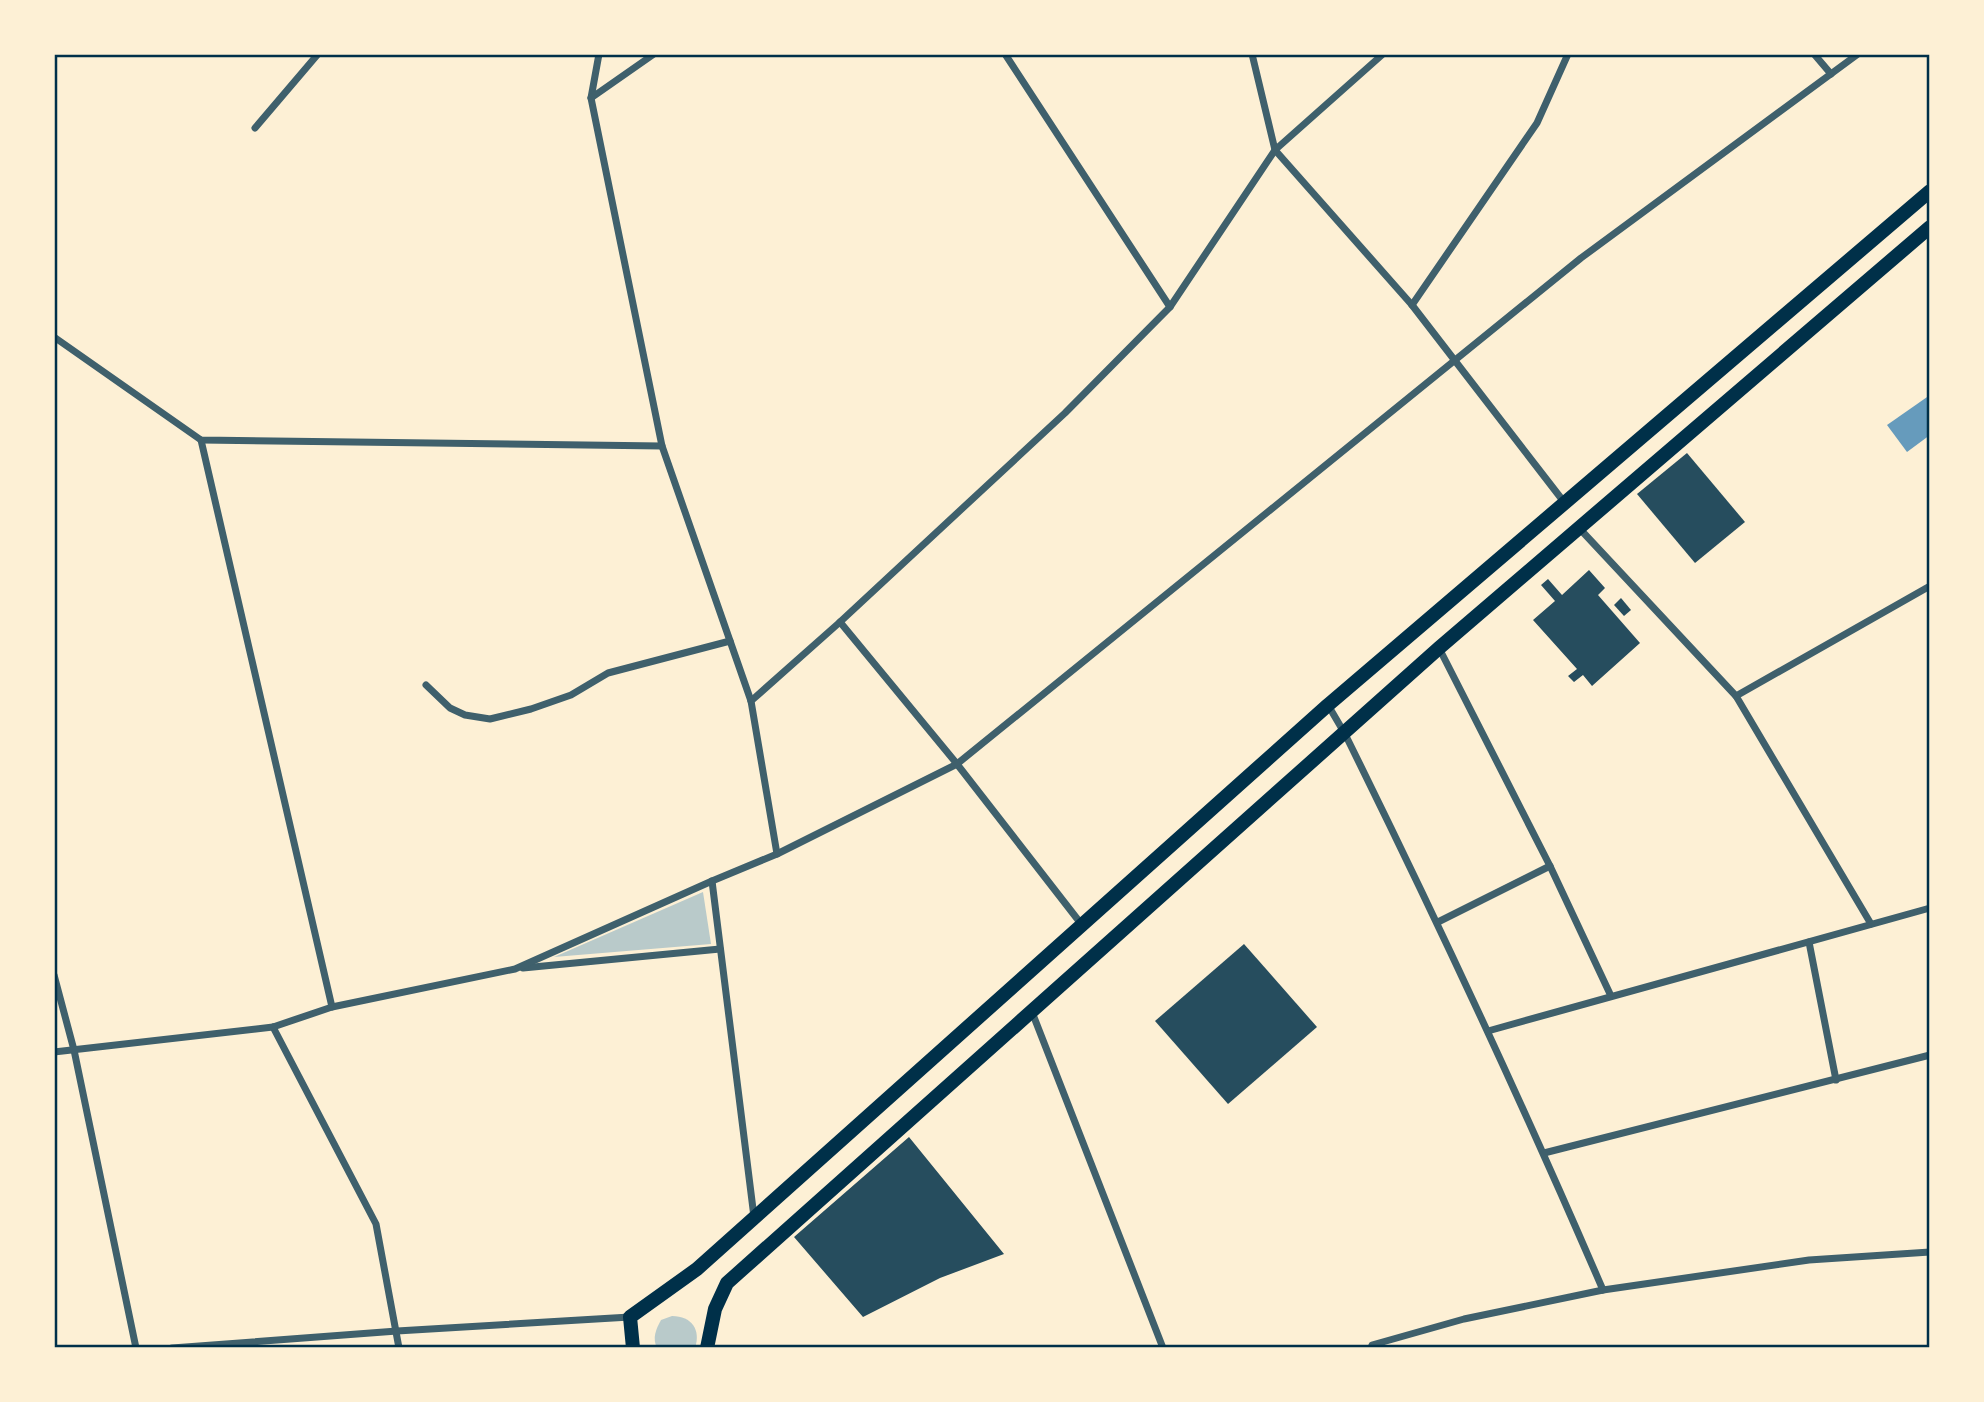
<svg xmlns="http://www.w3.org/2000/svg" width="1984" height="1402" font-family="'Libre Baskerville',serif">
<rect width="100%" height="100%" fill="#fdf0d5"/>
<g fill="#b9caca">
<path d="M703,892L711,944L554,957Z"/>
<path d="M672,1316C692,1316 701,1330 695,1348H657C652,1338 656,1329 661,1320Z"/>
</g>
<path fill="#669bbc" d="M1930,395V435L1907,452L1887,425Z"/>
<g fill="#264d5e">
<path d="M1687,453L1745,522L1695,563L1637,494Z"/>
<path d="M1589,570L1605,588L1598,595L1640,643L1592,686L1583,675L1574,682L1568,676L1577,669L1533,620L1555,601L1541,585L1548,579L1562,595Z"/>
<path d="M1621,598L1631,610L1624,616L1614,605Z"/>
<path d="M1244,944L1317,1027L1228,1104L1155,1021Z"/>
<path d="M909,1137L1004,1254L940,1278L863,1317L794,1237Z"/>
</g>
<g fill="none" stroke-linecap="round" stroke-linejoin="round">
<g stroke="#3f606c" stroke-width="7">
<path d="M599,54L591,98L662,446L751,701L777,854"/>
<path d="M1005,54L1170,307"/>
<path d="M1252,54L1275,150L1412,305L1564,502"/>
<path d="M1814,54L1831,74"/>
<path d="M591,98L654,54"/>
<path d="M255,128L318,54"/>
<path d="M1412,305L1537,123L1568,54"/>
<path d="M54,337L201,440L662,446"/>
<path d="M201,440L332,1007"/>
<path d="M1579,528L1736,696L1871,924"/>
<path d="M840,622L957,764L1082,925"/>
<path d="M1439,648L1550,866L1611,996"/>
<path d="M426,685L450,708L465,715L490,719L531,709L571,695L608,673L730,641"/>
<path d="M1736,696L1930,586"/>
<path d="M751,701L840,622L1065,413L1170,307L1275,150L1383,54"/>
<path d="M1328,705L1345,734C1436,918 1522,1102 1603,1290"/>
<path d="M712,881L754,1217"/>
<path d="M1438,922L1550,866"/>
<path d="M1809,942L1836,1080"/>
<path d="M523,968L720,949"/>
<path d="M54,975L74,1050L136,1348"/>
<path d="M1032,1012L1163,1348"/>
<path d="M273,1027L376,1224L399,1348"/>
<path d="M1488,1031L1930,908"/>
<path d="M54,1052L273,1027L332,1007L515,969L712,881L777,854L957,764L1581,258L1858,54"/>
<path d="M1544,1153L1930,1055"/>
<path d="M172,1348L397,1331L630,1317"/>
<path d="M1371,1348L1372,1345L1464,1319L1603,1290L1809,1260L1930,1252"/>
</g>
<g stroke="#003049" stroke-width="14">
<path d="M633,1348L630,1317L697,1269L1328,705L1930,191"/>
<path d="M707,1348L715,1309L727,1283L1439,648L1930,227"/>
</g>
</g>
<rect width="1984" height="1402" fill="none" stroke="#fdf0d5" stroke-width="112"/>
<rect x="56" y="56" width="1872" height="1290" fill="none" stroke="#003049" stroke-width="2.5"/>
</svg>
